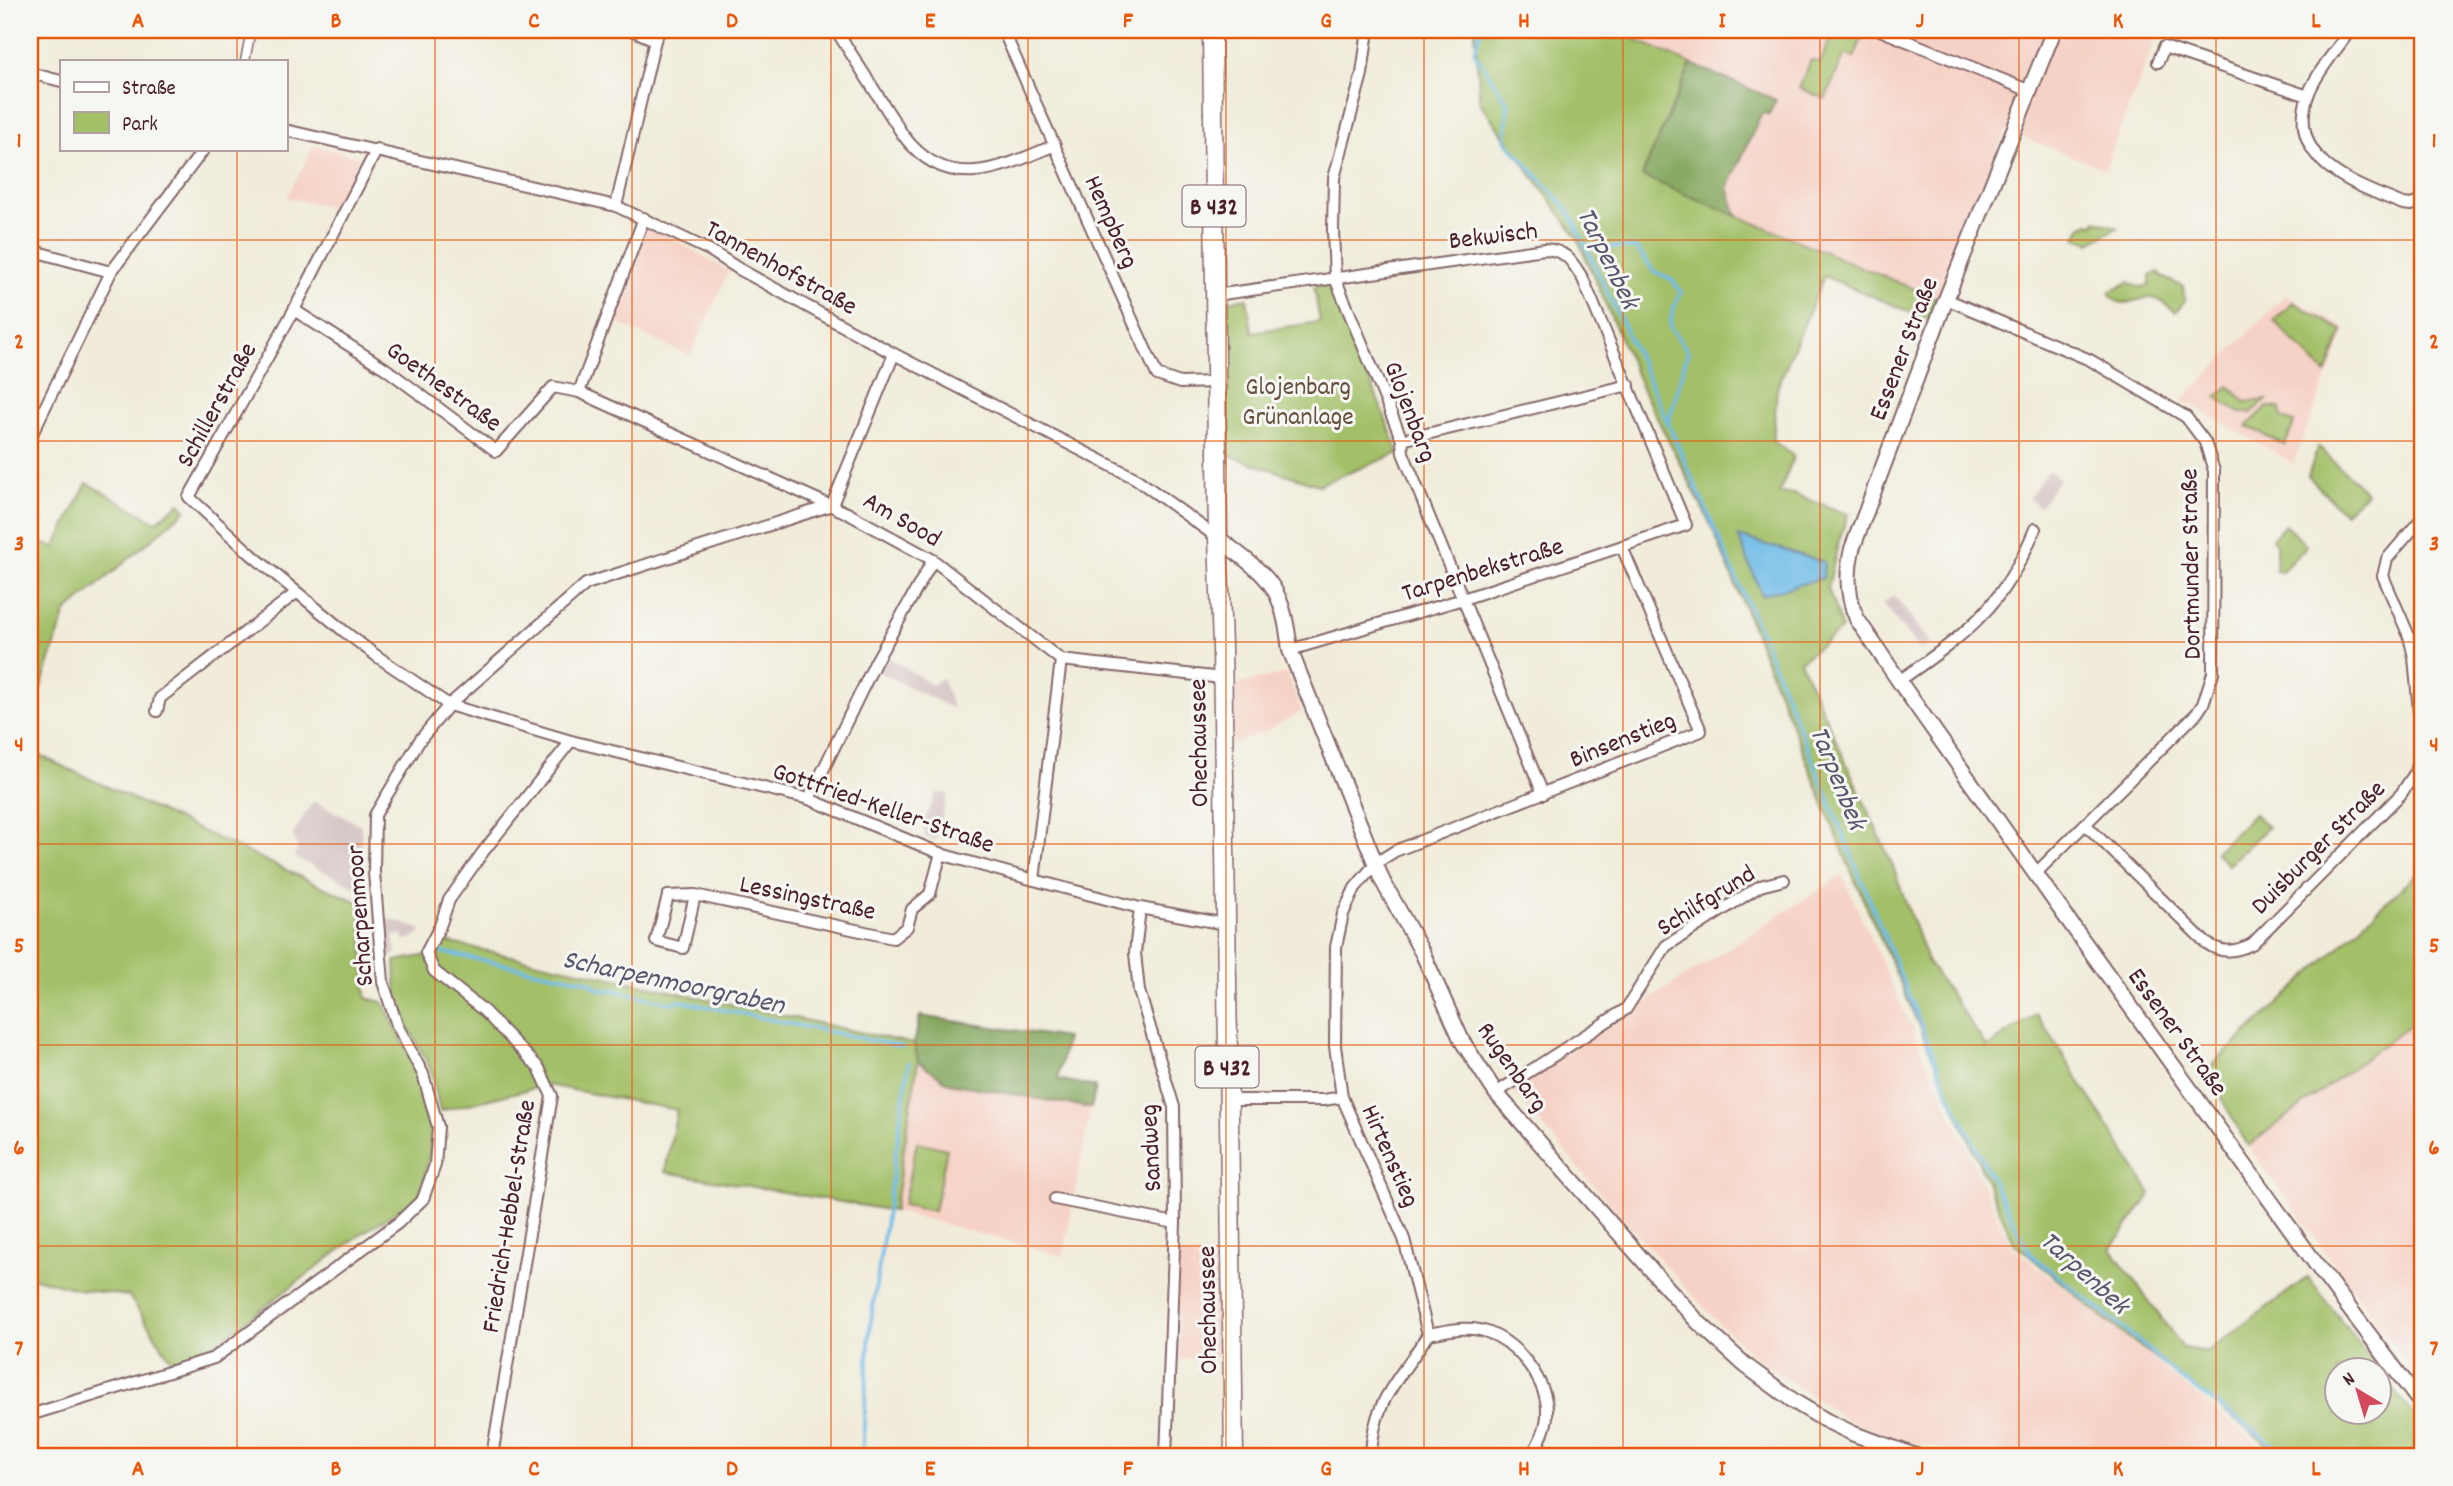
<svg xmlns="http://www.w3.org/2000/svg" width="2453" height="1486" font-family="Dekko,sans-serif">
<rect width="100%" height="100%" fill="#f6f6f2"/>
<filter id="ink" filterUnits="userSpaceOnUse"><feTurbulence type="fractalNoise" baseFrequency=".0143" numOctaves="2"/><feDisplacementMap in="SourceGraphic" scale="14" xChannelSelector="R" yChannelSelector="G"/><feConvolveMatrix kernelMatrix="1 2 1 2 8 2 1 2 1" color-interpolation-filters="sRGB"/></filter>
<filter id="wash" filterUnits="userSpaceOnUse"><feTurbulence type="fractalNoise" baseFrequency=".00686" numOctaves="4" result="noise"/><feDisplacementMap in="SourceGraphic" scale="28" xChannelSelector="R" yChannelSelector="G"/><feGaussianBlur stdDeviation="1.57" result="paint"/><feColorMatrix in="noise" values="0 0 0 0 0 0 0 0 0 0 0 0 0 0 0 0 0 1.4 0 .05"/><feComposite in="paint" operator="in"/></filter>
<g filter="url(#wash)">
<rect width="100%" height="100%" fill="#f1ecda"/>
<g fill="#f6d1c5">
<path d="M1629,30H2159L2105,169L2006,131L1938,299L1642,176L1626,36Z"/>
<path d="M314,146L361,157L336,209L287,197Z"/>
<path d="M645,223L729,271L690,356L611,320Z"/>
<path d="M2285,295L2346,329L2293,463L2195,407L2181,402Z"/>
<path d="M1286,673L1302,711L1264,732L1232,744L1231,686Z"/>
<path d="M1842,875L2011,1246L2273,1456H1977L1906,1442L1846,1420L1756,1358L1716,1320L1627,1224L1511,1089Z"/>
<path d="M2423,1015V1386L2248,1146Z"/>
<path d="M918,1061L949,1083L1091,1108L1063,1256L894,1211Z"/>
<path d="M1217,1254L1220,1357L1179,1359L1177,1255Z"/>
</g>
<g fill="#d1bfbf">
<path d="M2048,470L2060,478L2040,507L2028,499Z"/>
<path d="M1894,595L1931,644L1920,651L1883,603Z"/>
<path d="M890,658L932,685L942,678L953,709L878,671L884,661Z"/>
<path d="M937,792L948,794L936,841L925,837L924,821Z"/>
<path d="M313,801L361,825L362,890L294,857L298,848L293,835Z"/>
<path d="M390,919L423,930L412,938L404,940L403,934L393,936L396,955L388,957L386,921Z"/>
</g>
<g fill="#a3c067" stroke="#767049" stroke-width="2">
<path d="M1475,30H1629L1627,36L1691,64L1642,176L1938,299L1929,320L1824,276L1777,388L1773,441L1794,456L1779,493L1794,494L1848,514L1838,544L1828,588L1842,629L1800,661L1892,864L1927,961L1987,1047L2037,1014L2151,1194L2111,1249L2183,1348L2207,1352L2308,1277L2379,1370H2338V1412H2380V1371L2423,1428V1456H2282L2108,1322L2014,1243L1849,866L1712,527L1641,386L1577,237L1480,103Z"/>
<path d="M1834,30L1865,31L1854,58L1845,54L1825,99L1799,88L1811,60L1820,63Z"/>
<path d="M2096,220L2117,228L2090,243L2076,238L2081,227L2089,223L2094,224Z"/>
<path d="M2159,272L2162,277L2183,287L2185,301L2175,312C2168,306 2160,298 2150,298C2135,298 2117,312 2109,292L2129,282C2136,287 2141,289 2150,284V276Z"/>
<path d="M1332,284L1399,453L1318,485L1222,453L1220,302L1247,298L1252,332L1320,322L1314,287Z"/>
<path d="M2293,302L2343,331L2326,374L2274,321Z"/>
<path d="M2229,386L2245,402L2267,400L2251,413H2240L2216,397Z"/>
<path d="M2267,407L2280,408L2282,417L2294,423L2285,445L2247,426Z"/>
<path d="M2318,447L2367,493L2344,513L2308,476Z"/>
<path d="M87,483L156,522L180,503L186,510L66,612L30,720V540L55,547Z"/>
<path d="M2285,525L2307,546L2281,572L2276,571V544L2272,539Z"/>
<path d="M30,751L318,885L361,903L366,998L383,1002L420,1075L435,1128L420,1197L361,1234L213,1346L173,1363L129,1296L78,1289L30,1277Z"/>
<path d="M2254,814L2268,827L2228,865L2215,852Z"/>
<path d="M2423,868V1015L2248,1146L2206,1071Z"/>
<path d="M437,940L914,1044L918,1061L894,1211L665,1172L677,1110L547,1085L440,1111L431,1070L397,1005L395,961L429,955Z"/>
<path d="M917,1142L947,1149L934,1211L903,1205Z"/>
</g>
<g fill="#82a65c" stroke="#666244" stroke-width="2">
<path d="M1691,64L1776,100L1769,114H1761L1728,188L1737,216L1642,176Z"/>
<path d="M920,1016L1066,1038L1058,1079L1096,1087L1091,1108L949,1083L918,1061L914,1044Z"/>
</g>
<path fill="#6ebbe8" stroke="#5c6d8a" stroke-width="2" d="M1738,536L1824,562L1823,578L1762,595Z"/>
<g fill="none" stroke-linecap="round" stroke-linejoin="round">
<g stroke="#6ebbe8" stroke-width="3.5">
<path d="M1481,30L1474,52L1508,104L1505,140L1569,211L1648,378L1761,634L1949,1094L2030,1254L2135,1338L2180,1378L2289,1456"/>
<path d="M1585,246L1636,248L1654,271L1672,280L1681,292L1673,309L1670,327L1688,351L1668,423"/>
<path d="M436,951L588,981L600,990H614L671,1003L680,1001L903,1047"/>
<path d="M862,1456L870,1327L909,1062"/>
</g>
</g>
</g>
<g filter="url(#ink)">
<g fill="none" stroke-linecap="round" stroke-linejoin="round">
<defs>
<path id="pedestrian" d="M245,61L251,30"/>
<g id="minor">
<path d="M632,30L655,40"/>
<path d="M836,30L903,135C947,194 999,169 1055,145"/>
<path d="M1003,30L1157,375L1180,383L1216,382"/>
<path d="M1368,30L1362,74L1334,178L1333,230L1335,278L1402,440L1403,453L1543,794"/>
<path d="M1880,30L2030,91"/>
<path d="M2350,30C2336,51 2315,74 2307,98C2287,163 2357,185 2403,204L2411,205L2423,201"/>
<path d="M2158,62L2164,47L2308,96"/>
<path d="M30,73L61,81"/>
<path d="M285,130L616,206L711,251L739,269L894,354L1135,478L1218,538"/>
<path d="M377,149L294,310L189,497L252,555L345,632L378,657L449,705L571,741L809,799L944,855L1034,880L1140,908L1225,924"/>
<path d="M616,206L655,40L660,30"/>
<path d="M30,250L111,272"/>
<path d="M1215,295L1545,249C1568,251 1572,262 1583,279L1686,525L1463,599L1290,650"/>
<path d="M1946,299L2090,360L2186,417L2205,442L2214,471L2213,673L2203,704L2197,713L2035,874"/>
<path d="M294,310L386,369L496,451L553,387L579,392L847,513L933,560L1061,660L1222,678"/>
<path d="M579,392L644,218"/>
<path d="M30,438L111,272L204,149"/>
<path d="M1402,440L1629,385"/>
<path d="M1899,681C1967,633 2002,609 2035,529"/>
<path d="M157,711L160,698L296,593"/>
<path d="M809,799L876,661L933,560"/>
<path d="M2085,824L2206,943C2223,954 2235,952 2252,944L2401,794L2415,773L2422,744L2414,657L2409,636L2383,576L2387,559L2423,517"/>
<path d="M1034,880L1061,660"/>
<path d="M695,895L683,948L656,941L668,896L695,895L893,938L907,927L912,909L930,894L941,853"/>
<path d="M1140,908L1135,953L1139,991L1174,1107L1175,1223L1166,1456"/>
<path d="M1496,1093L1626,1009L1666,946L1760,886L1784,880"/>
<path d="M1228,1100H1324L1342,1097"/>
<path d="M1055,1199L1175,1223"/>
<path d="M1428,1334C1447,1331 1468,1325 1487,1332C1518,1343 1549,1382 1547,1416C1546,1430 1538,1445 1531,1456"/>
<path d="M30,1415L214,1358L398,1223L423,1199L435,1165L438,1127L423,1074L397,1025L383,982L374,872L375,815L420,740L449,705L586,584L832,505L894,354"/>
<path d="M492,1456L552,1096L539,1068L483,1010L434,971L426,953L440,926L449,900L483,852L571,741"/>
<path d="M1371,1456C1373,1398 1400,1380 1428,1334L1404,1239L1342,1097L1335,1046L1336,947L1343,914L1355,888L1376,863L1395,851L1701,731L1622,547"/>
</g>
<g id="tertiary">
<path d="M2054,30L1946,299L1852,549C1846,574 1847,596 1857,619L1899,681L2066,917L2321,1271L2423,1406"/>
<path d="M1218,538C1269,578 1282,582 1290,650L1382,880L1423,954L1462,1041L1496,1093L1662,1282L1698,1322L1745,1365L1795,1402L1825,1420L1854,1434L1916,1456"/>
</g>
<path id="primary" d="M1212,30L1218,538L1222,646L1234,1456"/>
</defs>
<use href="#pedestrian" stroke="#846768" stroke-width="11"/>
<use href="#minor" stroke="#846768" stroke-width="14"/>
<use href="#tertiary" stroke="#846768" stroke-width="18"/>
<use href="#primary" stroke="#846768" stroke-width="21"/>
<use href="#pedestrian" stroke="#fff" stroke-width="8"/>
<use href="#minor" stroke="#fff" stroke-width="10"/>
<use href="#tertiary" stroke="#fff" stroke-width="14"/>
<use href="#primary" stroke="#fff" stroke-width="18"/>
</g>
</g>
<path fill="none" stroke="#e8590c" stroke-width="2" stroke-opacity="0.55" d="M237,30V61M435,30V1456M632,30V1456M831,30V1456M1028,30V1456M1226,30V1456M1424,30V1456M1623,30V1456M1820,30V1456M2019,30V1456M2216,30V1456M237,149V1456M30,240H2423M30,441H2423M30,642H2423M30,844H2423M30,1045H2423M30,1246H2423"/>
<g text-anchor="middle" stroke-width="6" stroke-linejoin="round" paint-order="stroke">
<g fill="#f6f6f2" stroke="#7e6067" stroke-width="2">
<rect x="1182.5" y="185.5" width="63" height="41" rx="5"/>
<rect x="1195.5" y="1046.5" width="63" height="41" rx="5"/>
</g>
<g font-size="24" font-weight="bold" fill="#4a1f2b">
<text x="1214" y="214">B 432</text>
<text x="1227" y="1075">B 432</text>
</g>
<g font-size="26" fill="#4a1f2b" stroke="#f6f6f2">
<text transform="translate(1113 221) rotate(66)" y="9">Hempberg</text>
<text transform="translate(1493 234) rotate(-7)" y="9">Bekwisch</text>
<text transform="translate(782 266) rotate(29)" y="9">Tannenhofstraße</text>
<text transform="translate(1902 348) rotate(-69)" y="9">Essener Straße</text>
<text transform="translate(445 385) rotate(36)" y="9">Goethestraße</text>
<text transform="translate(215 404) rotate(-61)" y="9">Schillerstraße</text>
<text transform="translate(1412 411) rotate(69)" y="9">Glojenbarg</text>
<text transform="translate(903 518) rotate(30)" y="9">Am Sood</text>
<text transform="translate(2189 564) rotate(-91)" y="9">Dortmunder Straße</text>
<text transform="translate(1482 568) rotate(-17)" y="9">Tarpenbekstraße</text>
<text transform="translate(1622 738) rotate(-22)" y="9">Binsenstieg</text>
<text transform="translate(1197 743) rotate(-91)" y="9">Ohechaussee</text>
<text transform="translate(884 806) rotate(19)" y="9">Gottfried-Keller-Straße</text>
<text transform="translate(2317 846) rotate(-45)" y="9">Duisburger Straße</text>
<text transform="translate(808 896) rotate(12)" y="9">Lessingstraße</text>
<text transform="translate(1705 899) rotate(-32)" y="9">Schilfgrund</text>
<text transform="translate(358 916) rotate(-94)" y="9">Scharpenmoor</text>
<text transform="translate(2179 1031) rotate(54)" y="9">Essener Straße</text>
<text transform="translate(1514 1066) rotate(55)" y="9">Rugenbarg</text>
<text transform="translate(1149 1148) rotate(-93)" y="9">Sandweg</text>
<text transform="translate(1392 1155) rotate(66)" y="9">Hirtenstieg</text>
<text transform="translate(507 1216) rotate(-81)" y="9">Friedrich-Hebbel-Straße</text>
<text transform="translate(1206 1310) rotate(-91)" y="9">Ohechaussee</text>
</g>
<g font-size="26" fill="#654f3d" stroke="#f6f6f2">
<text x="1298" y="394">Glojenbarg<tspan x="1298" dy="30">Grünanlage</tspan></text>
</g>
<g font-size="28" font-style="italic" fill="#57566d" stroke="#f6f6f2">
<text transform="translate(1610 257) rotate(64)" y="10">Tarpenbek</text>
<text transform="translate(1840 777) rotate(68)" y="10">Tarpenbek</text>
<text transform="translate(674 980) rotate(12)" y="10">Scharpenmoorgraben</text>
<text transform="translate(2086 1271) rotate(42)" y="10">Tarpenbek</text>
</g>
</g>
<rect width="2453" height="1486" fill="none" stroke="#f6f6f2" stroke-width="77"/>
<rect x="60" y="60" width="228" height="91" fill="#f6f6f2" stroke="#b1a0a2" stroke-width="2"/>
<rect x="74" y="82" width="35" height="10" fill="#ffffff" stroke="#b1a0a2" stroke-width="2"/>
<text x="122" y="94" font-size="21" fill="#4a1f2b">Straße</text>
<rect x="74" y="112" width="35" height="21" fill="#a3c067" stroke="#b1a0a2" stroke-width="2"/>
<text x="122" y="130" font-size="21" fill="#4a1f2b">Park</text>
<g transform="translate(2358 1391) rotate(322)"><circle r="33" fill="#f6f6f2" stroke="#b1a0a2" stroke-width="2"/>
<path d="M0-5L12 26L0 18L-12 26Z" fill="#d1495b"/>
<text y="-10" font-size="19" font-weight="bold" text-anchor="middle" fill="#4a1f2b">N</text>
</g>
<rect x="38" y="38" width="2376" height="1410" fill="none" stroke="#e8590c" stroke-width="2.5"/>
<g font-size="23" text-anchor="middle" font-weight="bold" fill="#e8590c">
<text x="138" y="27">A</text>
<text x="336" y="27">B</text>
<text x="534" y="27">C</text>
<text x="732" y="27">D</text>
<text x="930" y="27">E</text>
<text x="1128" y="27">F</text>
<text x="1326" y="27">G</text>
<text x="1524" y="27">H</text>
<text x="1722" y="27">I</text>
<text x="1920" y="27">J</text>
<text x="2118" y="27">K</text>
<text x="2316" y="27">L</text>
<text x="19" y="147">1</text>
<text x="2434" y="147">1</text>
<text x="19" y="348">2</text>
<text x="2434" y="348">2</text>
<text x="19" y="550">3</text>
<text x="2434" y="550">3</text>
<text x="19" y="751">4</text>
<text x="2434" y="751">4</text>
<text x="19" y="952">5</text>
<text x="2434" y="952">5</text>
<text x="19" y="1154">6</text>
<text x="2434" y="1154">6</text>
<text x="19" y="1355">7</text>
<text x="2434" y="1355">7</text>
<text x="138" y="1475">A</text>
<text x="336" y="1475">B</text>
<text x="534" y="1475">C</text>
<text x="732" y="1475">D</text>
<text x="930" y="1475">E</text>
<text x="1128" y="1475">F</text>
<text x="1326" y="1475">G</text>
<text x="1524" y="1475">H</text>
<text x="1722" y="1475">I</text>
<text x="1920" y="1475">J</text>
<text x="2118" y="1475">K</text>
<text x="2316" y="1475">L</text>
</g>
</svg>
